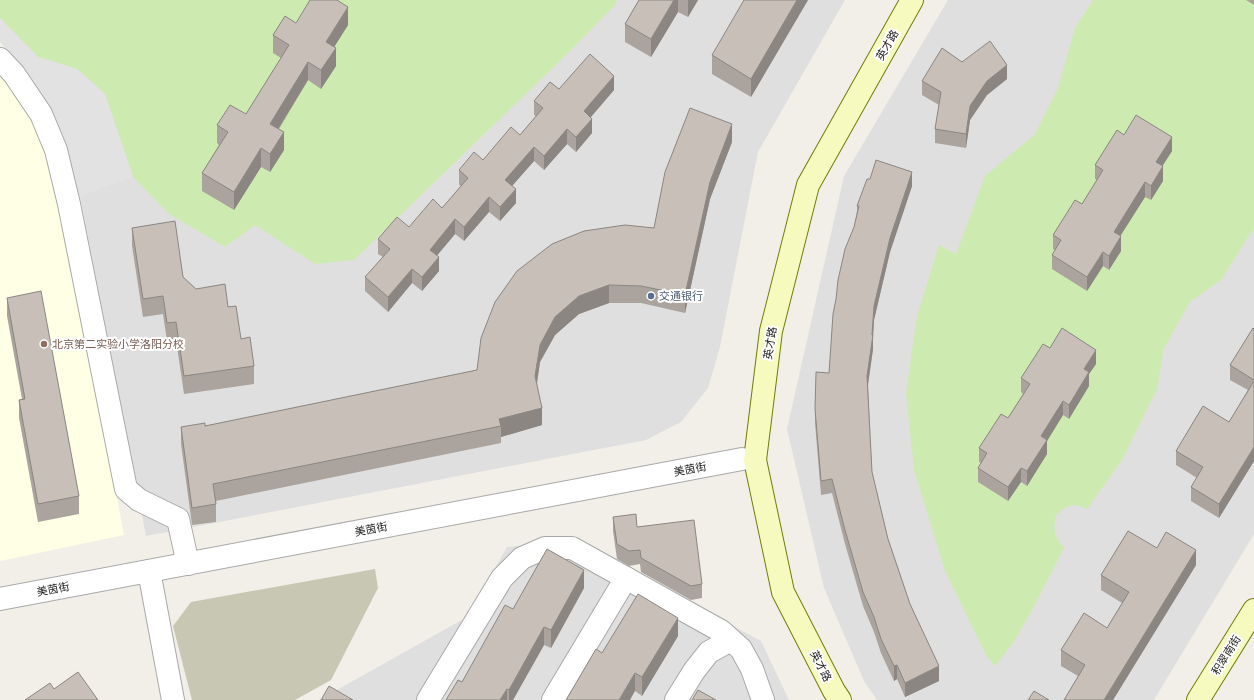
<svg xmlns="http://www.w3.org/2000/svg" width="1254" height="700" font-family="Inter,'Noto Sans SC',sans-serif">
<rect width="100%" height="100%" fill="#f2efe9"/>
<g fill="#e0dfdf">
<path d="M0,0H845L758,152L720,347L708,388L681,422L646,440L146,536L80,196L52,117L34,86L0,41Z"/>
<path d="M948,0H1254V534L1154,700H877L864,681L824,588L787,429L844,176Z"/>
<path d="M573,540L761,641L789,700H319L467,617L507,547Z"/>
</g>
<path fill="#ffffe5" d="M0,74L23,99L51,154L124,535L0,561Z"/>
<path fill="#c7c7b4" d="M375,569L378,588L331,680L295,700H192L173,626L191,602Z"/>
<g fill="#cdebb0">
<path d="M0,0H617L614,6L565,56L354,260L315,264L255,225L225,247L169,214L133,177L105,94L77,69L38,57L0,18Z"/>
<path d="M1093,0H1254V228L1249,235L1222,279L1190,302L1164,348L1157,389L1122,460L1087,509C1071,502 1068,505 1056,515C1053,531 1054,536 1064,548L1032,610L1015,640L995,666L987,657L945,571L914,470L906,393L917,316L939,245L956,254L985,176L1035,134L1058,88L1075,28Z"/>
</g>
<path fill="#e2e2e2" d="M0,18L38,57L77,69L105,94L133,177L80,196L52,117L34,86L0,41Z"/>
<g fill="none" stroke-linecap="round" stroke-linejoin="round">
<defs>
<g id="street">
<path d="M0,59L14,74L41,114L56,150L69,204L126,489L139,500L178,519L188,564"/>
<path d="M149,571L173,700"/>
<path d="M0,599L742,459"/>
<path d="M428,700L502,578L522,558L545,548H572L721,631L741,649L752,669L763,700"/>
<path d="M553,700L626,578"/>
<path d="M676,700L694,671L709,652L731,640"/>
</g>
<g id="secondary">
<path d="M840,700L834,691L783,592L755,460L771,331L808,185L912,0"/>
<path d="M1198,700L1254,610"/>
</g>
</defs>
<use href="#street" stroke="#a9a9a9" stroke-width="24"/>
<use href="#secondary" stroke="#707d05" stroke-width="24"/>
<use href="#street" stroke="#fff" stroke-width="22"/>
<use href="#secondary" stroke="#f7fabf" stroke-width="22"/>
</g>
<g fill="#aba49e">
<path d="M639,0H698L688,17L678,12L651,57L625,42V24Z"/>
<path d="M808,0L751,97L712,74V55Z"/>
<path d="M1246,0H1254V5Z"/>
<path d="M296,23L348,25L334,47L336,66L321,89L308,80L279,129L284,150L270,172L261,167L234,210L202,191V173L219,145L217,143V125L246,114L281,58L273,53V35Z"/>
<path d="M962,62L1007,79L987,95L970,120L966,148L935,143V129L939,105L922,95V81Z"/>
<path d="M559,89L614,90L591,117L592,133L576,152L567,144L544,170L534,161L512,186L516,203L500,221L489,212L464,241L455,234L437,255L439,271L422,291L412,283L388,312L365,291V277L383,257L378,254V239L409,227L442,208L461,186L459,185V170L483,160L520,135L536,116L534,115V101Z"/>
<path d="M1124,135L1172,151L1162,166L1163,181L1151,200L1145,197L1120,236L1121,251L1109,270L1103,266L1087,291L1052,269V255L1055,250L1053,249V235L1082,204L1097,180L1095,179V165Z"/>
<path d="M732,142L710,199L685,313L641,303H609L579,314L555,335L540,362L537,384L542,425L501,437V443L216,501V522L192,525L181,444V427L205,426L477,370L654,228Z"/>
<path d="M912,186L890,252L874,320L873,335V349L868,386L872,472L888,539L910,604L939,681L905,697L897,679L894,681L881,653L874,632L863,606L845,544L832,493L821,495L815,423V409L829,373L854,227L857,211V206Z"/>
<path d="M132,228L183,277L196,289L228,307L241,339L254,366V384L184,394L176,340L167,341L163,314L143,317L132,246Z"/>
<path d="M7,298L79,496V514L38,522L19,418V400L22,399L7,316Z"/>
<path d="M1254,329V461L1219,518L1191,501V487L1197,478L1176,465V451L1229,422L1248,390L1230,380V365Z"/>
<path d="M1050,348L1096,364L1089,374V386L1069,419L1063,415L1047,441V454L1027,486L1021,482L1008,501L978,482V468L981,463L979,462V448L1008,418L1023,394L1021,392V378Z"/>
<path d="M613,517L637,527L702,584V598L691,600L641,572L640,564L629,566L617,559L613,531Z"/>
<path d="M1157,548L1196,565L1113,700H1064L1078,676L1061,666V650L1107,628L1122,603L1101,590V575Z"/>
<path d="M584,588L551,648L544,645L513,700H446L462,682L513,609Z"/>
<path d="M678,636L642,696L635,691L602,653Z"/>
</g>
<g fill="#8b8681">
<path d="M674,0H678V12L651,57V39Z"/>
<path d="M688,0H698L688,17Z"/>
<path d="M797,0H808L751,97V79Z"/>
<path d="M348,7V25L326,60V42Z"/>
<path d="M336,48V66L321,89V70Z"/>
<path d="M308,62V80L270,142V124Z"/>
<path d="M1007,65V79L987,95L970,120L966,148V134L970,106L987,81Z"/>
<path d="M614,76V90L584,125V111Z"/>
<path d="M592,119V133L576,152V137Z"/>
<path d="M732,124V142L710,199L685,313V295L710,182Z"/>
<path d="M567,129V144L544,170V156Z"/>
<path d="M284,132V150L270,172V154Z"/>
<path d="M1172,137V151L1156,176V162Z"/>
<path d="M534,147V161L505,194V180Z"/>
<path d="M261,148V167L234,210V192Z"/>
<path d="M1163,166V181L1151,200V186Z"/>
<path d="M912,172V186L890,252L874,320L873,338V335V349L867,390V376L872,335L874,306L890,238Z"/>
<path d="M1145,182V197L1114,246V232Z"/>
<path d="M516,189V203L500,221V207Z"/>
<path d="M489,197V212L464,241V227Z"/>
<path d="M455,219V234L430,264V250Z"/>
<path d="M1121,236V251L1109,270V256Z"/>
<path d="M1103,252V266L1087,291V277Z"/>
<path d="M439,257V271L422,291V277Z"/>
<path d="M412,269V283L388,312V297Z"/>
<path d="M609,285V303L579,314L555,335L540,362L535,394V376L540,345L555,317L579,296Z"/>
<path d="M1096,350V364L1089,374V386L1069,419V405L1084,369Z"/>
<path d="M1063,401V415L1047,441V454L1027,486V471L1041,436Z"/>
<path d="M542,408V425L501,437V426L499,419Z"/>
<path d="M1254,447V461L1219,518V504Z"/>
<path d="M1021,468V482L1008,501V487Z"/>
<path d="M1196,550V565L1113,700H1104Z"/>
<path d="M584,570V588L551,648V630Z"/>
<path d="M678,618V636L642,696V677Z"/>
<path d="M544,627V645L513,700H509V690Z"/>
<path d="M897,665V679L894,681V666Z"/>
<path d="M939,666V681L905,697V683Z"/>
<path d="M635,673V691L630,700H619Z"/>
<path d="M507,689V700H500Z"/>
</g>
<g fill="#c7bfb8" stroke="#8b8681">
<path d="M310,0H337L348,7L326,42L336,48L321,70L308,62L270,124L284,132L270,154L261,148L234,192L202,173L228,132L217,125L230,105L246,114L289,45L273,35L285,16L296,23Z"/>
<path d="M639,0H674L651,39L625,24Z"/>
<path d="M744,0H797L751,79L712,55Z"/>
<path d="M990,41L1007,65L987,81L970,106L966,134L935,129L941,92L922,81L942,48L962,62Z"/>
<path d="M590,54L614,76L584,111L592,119L576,137L567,129L544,156L534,147L505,180L516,189L500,207L489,197L464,227L455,219L430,250L439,257L422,277L412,269L388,297L365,277L390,249L378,239L397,217L409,227L433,199L442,208L468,178L459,170L474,152L483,160L511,127L520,135L543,108L534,101L550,82L559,89Z"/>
<path d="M690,108L732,124L710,182L685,295L641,286L609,285L579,296L555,317L540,345L535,376L542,408L499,419L501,426L213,484L216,504L192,508L181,427L205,423V426L477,370L481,338L495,302L517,271L552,244L584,231L625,225L654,228L665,172Z"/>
<path d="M1136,115L1172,137L1156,162L1163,166L1151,186L1145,182L1114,232L1121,236L1109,256L1103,252L1087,277L1052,255L1061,240L1053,235L1075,200L1082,204L1103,170L1095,165L1117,130L1124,135Z"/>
<path d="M876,160L912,172L890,238L874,306L872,335H873L867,376L872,472L888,539L910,604L939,666L905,683L897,665L894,666L881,639L874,617L863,592L845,530L832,479L821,481L815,409L816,372L829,373L833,314L836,299L838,280L845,249L854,227L859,206H857L867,179H870Z"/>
<path d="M175,221L183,277L196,289L225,284L228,307L236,306L241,339L250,337L254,366L184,376L176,322L167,323L163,296L143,299L132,228Z"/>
<path d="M41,291L79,496L38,504L19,400L25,399L7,298Z"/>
<path d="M1062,328L1096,350L1084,369L1089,372L1069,405L1063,401L1041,436L1047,440L1027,471L1021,468L1008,487L978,468L987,453L979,448L1001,414L1008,418L1030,384L1021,378L1043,344L1050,348Z"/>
<path d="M1253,328L1254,329V380L1230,365Z"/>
<path d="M1254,381V447L1219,504L1191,487L1203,467L1176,451L1203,406L1229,422Z"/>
<path d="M636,514L637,527L694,520L702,584L691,586L641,558L640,550L629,551L617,544L613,517Z"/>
<path d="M1128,531L1157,548L1166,532L1196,550L1104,700H1064L1085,665L1061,650L1084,613L1107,628L1129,592L1101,575Z"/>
<path d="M547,549L584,570L551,630L544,627L509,690L507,689L500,700H446L458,680L462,682L505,605L513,609Z"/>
<path d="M638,594L678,618L642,677L635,673L619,700H566L596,649L602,653Z"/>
<path d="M78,672L98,700H25L50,683L54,689Z"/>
<path d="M329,686L353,700H321Z"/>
<path d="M698,690L716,700H692Z"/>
<path d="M1034,691L1049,700H1028Z"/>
</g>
<circle fill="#5c6f8a" stroke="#fff" stroke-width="1.5" cx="651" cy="296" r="4"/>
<circle fill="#8d6e63" stroke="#fff" stroke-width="1.5" cx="44" cy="344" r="4"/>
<g text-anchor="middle" stroke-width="4" stroke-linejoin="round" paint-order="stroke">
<g font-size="11" fill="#222" stroke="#fff">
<text transform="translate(887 45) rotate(-60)" y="4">英才路</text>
<text transform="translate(770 343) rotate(-81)" y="4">英才路</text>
<text transform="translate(690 469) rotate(-11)" y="4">美茵街</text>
<text transform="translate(371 529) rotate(-11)" y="4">美茵街</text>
<text transform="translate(53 589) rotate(-11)" y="4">美茵街</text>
<text transform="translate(1226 655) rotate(-58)" y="4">积翠南街</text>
<text transform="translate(821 666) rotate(63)" y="4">英才路</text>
</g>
<g font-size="11" fill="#4e5e75" stroke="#fff" text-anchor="start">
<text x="659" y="300">交通银行</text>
</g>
<g font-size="11" fill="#785e54" stroke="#fff" text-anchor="start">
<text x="52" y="348">北京第二实验小学洛阳分校</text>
</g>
</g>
</svg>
